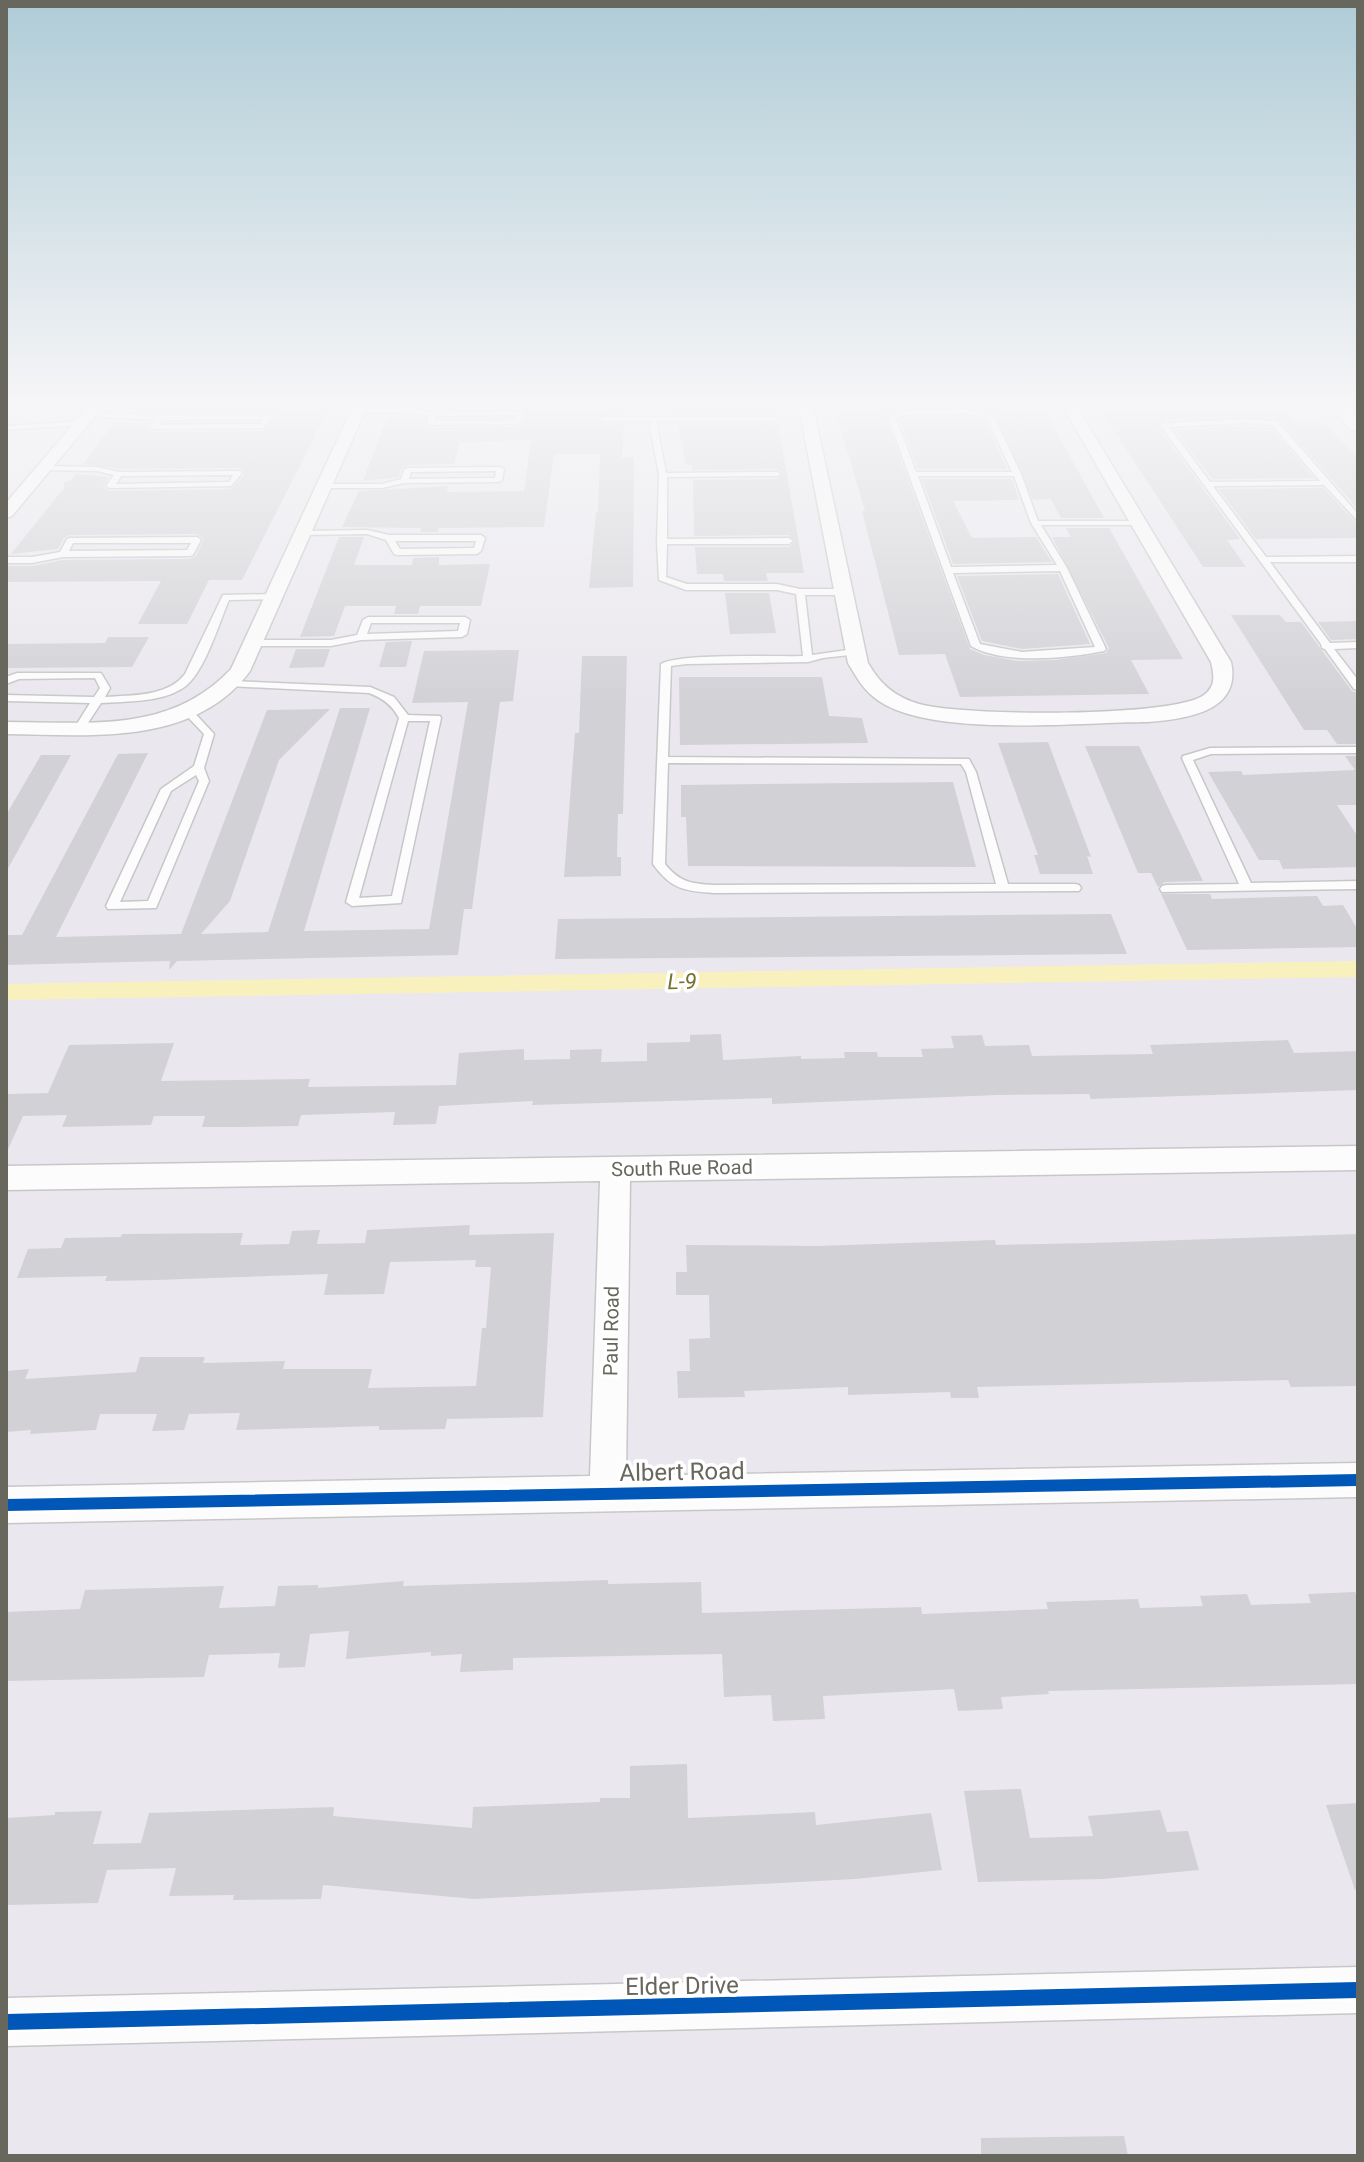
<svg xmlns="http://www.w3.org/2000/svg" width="1364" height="2162" font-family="Roboto,sans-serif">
<rect width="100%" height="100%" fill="#eae8ee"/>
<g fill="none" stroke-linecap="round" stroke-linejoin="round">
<path fill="#f9f1bd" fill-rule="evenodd" d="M1358,961V977L6,1000V984Z"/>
</g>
<g fill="#d2d1d5">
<path d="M332,402L242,580H209L187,624H138L161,581L6,582V566H33L63,560L190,559L196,556L204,539L197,534L70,535L64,538L58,549L11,554L64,488V482L70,481L76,474L109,477L103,487L110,491L231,489L244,475L243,470L238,468L119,469L83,464L114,423H149L147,428L154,432L263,431L275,416L268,412H140L147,403Z"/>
<path d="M393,402H624V414L598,417L604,424H624L622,458L634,457L633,587L589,588L596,512H598L600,454H554L544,527L438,528V532H420L421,528L342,527L359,491L448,486L447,492L524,491L531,440L460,442L454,464L408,465L401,469L399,477L363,481L388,415L425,417L424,424L431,428L517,427L524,423L527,414L520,408L433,409L392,405Z"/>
<path d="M676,402H773L776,414H677Z"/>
<path d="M868,402H1002L1006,413H1046L1104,518H1061L1051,499L1033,500L995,414L965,406L910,407L885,416L970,649L984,655L1018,661L1055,660L1106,653L1109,648L1052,537H1071L1066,528H1109L1183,659L1131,660L1149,694L960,697L945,654L899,655L862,511H865L836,413L870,412Z"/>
<path d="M1142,403H1276L1295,423H1324L1358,457V509L1277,418L1246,416L1163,420L1158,427L1240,539L1227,540L1246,567H1203L1102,412L1147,411Z"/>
<path d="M965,416L985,421L1007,469H918L900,420Z"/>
<path d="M778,423L804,573H766L768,581H724L723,574H697L695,547H789L796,541L789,535L694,536L693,480L777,479L784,473L777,469L692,470V465H686L678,424Z"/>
<path d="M1246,426L1271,428L1314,478L1212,479L1175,430Z"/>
<path d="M922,479H1012L1019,500L953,501L972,538L1036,537L1052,562L953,564Z"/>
<path d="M1323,488L1358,524V538L1256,539L1219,489Z"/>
<path d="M339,537H364L354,565H412L413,558L439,557V565L490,564L481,606H420L418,614H394L396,606H345L334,636L300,637Z"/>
<path d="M1058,574L1090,644L1022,649L982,641L957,576Z"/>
<path d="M725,593H769L776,633L730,634Z"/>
<path d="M1231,615H1280L1286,622H1301L1352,691L1358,693V744H1337L1327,730H1304Z"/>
<path d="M1358,621V639L1331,640L1318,622Z"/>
<path d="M108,637H149L132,667L6,668V644L105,643Z"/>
<path d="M412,641L406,667H379L386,642Z"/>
<path d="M296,649H330L324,667L289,668Z"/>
<path d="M519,650L513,701L500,702L472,909H464L458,955L177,961L169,970L170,961L6,965V935H22L118,754L148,753L56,937L181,934L267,710L330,709L279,760L230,901L201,934L268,932L340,708H370L304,931L429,929L468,702L412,703L424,651Z"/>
<path d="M582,656H627L623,814H618L617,857H621V876L564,877L575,733H579Z"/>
<path d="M679,677H822L829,716L862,718L868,743L680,745Z"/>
<path d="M1048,742L1091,857L1087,856L1093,874H1040L1034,855H1038L998,743Z"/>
<path d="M1085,746H1139L1203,881L1165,882L1158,887L1151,873H1138Z"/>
<path d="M41,755H71L6,872V815Z"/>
<path d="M1345,756H1358V805H1337L1358,837V867L1283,869L1279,860H1259L1208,772L1241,771L1243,775L1355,770Z"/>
<path d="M953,782L976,867L688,866L686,817H681V785Z"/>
<path d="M1161,894H1210L1212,899L1317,896L1323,906L1343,905L1358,930V947L1187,950Z"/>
<path d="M1111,914L1127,954L555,959L558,919Z"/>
<path d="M721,1034L723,1060L801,1056V1059L845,1058L844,1052H877L878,1057H923L921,1049L954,1048L951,1036L982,1035L985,1046L1029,1045L1032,1056L1153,1054L1150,1045L1288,1040L1294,1053L1358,1051V1090L1091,1099L1089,1094L998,1095L772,1104V1098L532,1105L533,1101L439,1106L436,1124L393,1125L395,1112L301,1115L298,1126L242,1127H202L205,1116H154L151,1125L62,1127L67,1115L23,1116L6,1154V1094L48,1093L69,1045L174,1043L161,1081L310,1079L308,1087L456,1085L459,1053L524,1049V1060L570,1059V1050L602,1049L601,1062L647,1061V1043L690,1042V1035Z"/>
<path d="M470,1225L469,1235L554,1233L543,1417L447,1419L445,1429L379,1430V1426L236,1430L240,1413L189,1414L184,1430L152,1431L157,1414H100L96,1430L30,1434L31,1430L6,1432V1371L29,1369L25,1379L136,1372L140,1357H205L203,1363L285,1361L283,1369H372L368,1388L476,1386L482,1328H486L491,1267H475L476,1260L390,1262L384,1294L324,1295L328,1274L156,1280L105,1281L107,1276L17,1278L28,1249L61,1248L65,1238L121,1237L122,1234L243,1233L240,1245L289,1244L292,1231L320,1230L317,1244L365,1243L367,1230Z"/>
<path d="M1358,1234V1386L1291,1387L1288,1380L977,1387L979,1398H951L950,1392L848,1395V1387L744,1391L745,1397L678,1398L677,1371H690L689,1339L710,1338L709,1295H676V1272H687L686,1245L817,1246L995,1240L996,1245L1092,1243Z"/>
<path d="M608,1580V1584L701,1582L702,1613L921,1607L922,1614L1048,1609L1046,1602L1138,1599L1140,1608L1203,1606L1200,1596L1247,1594L1251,1605L1311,1603L1308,1594L1355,1592L1358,1601V1684L1048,1691L1049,1694L1001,1697L1003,1709L958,1711L954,1689L823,1696L825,1719L773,1721L771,1695L724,1697L722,1654L513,1658V1670L460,1672L462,1654L431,1656V1652L346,1659L349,1631L310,1634L305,1667L278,1668L280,1653L209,1655L204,1677L6,1681V1612L80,1609L85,1590L224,1586L219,1608L275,1606L278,1586L318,1585V1588L404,1581L403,1586Z"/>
<path d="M687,1764L688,1818L815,1812L816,1825L931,1813L942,1870L855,1879L474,1899L323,1885L321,1899L233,1900L234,1895L169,1896L176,1868L107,1870L98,1903L6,1905V1818L55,1815V1812L102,1811L93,1844L141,1843L149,1813L334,1807L333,1816L472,1828L473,1807L600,1802V1798H630V1766Z"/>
<path d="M1021,1789L1030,1838L1093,1836L1088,1816L1160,1810L1167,1832L1188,1831L1199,1870L1103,1879L978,1882L964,1791Z"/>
<path d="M1358,1803V1890H1355L1326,1805Z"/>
<path d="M1124,2136L1128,2156H981V2138Z"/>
</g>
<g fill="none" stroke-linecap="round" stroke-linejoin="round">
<defs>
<g id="service">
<path d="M412,408L433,412L520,411L524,413L521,422L517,424L431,425L427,423L429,415L412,412L358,413L354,411L358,409ZM516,415L514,420L435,421L436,416Z"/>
<path d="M965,409L994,417L1021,474L1038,521H1138L1142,523L1138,525H1041L1067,568L1106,649L1104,651C1068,658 1004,665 971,646L888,417L910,410ZM965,413L987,418L1012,472H916L896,418L910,414ZM918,476H1014L1031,523L1057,565L951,567ZM1060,571L1095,647L1022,652L980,644L953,573Z"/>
<path d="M90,412L160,416L268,415L272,417L263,428L154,429L150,427L155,420L87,416ZM263,419L261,424L159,425L162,420Z"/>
<path d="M601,417H780L777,421H656L666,473L777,472L781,474L777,476L667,477V539L789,538L793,541L789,544H667L666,577L687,584H777L800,589H845L849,592L845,595H805L812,655L855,649L860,652L858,654L823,658L808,662L687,664L671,666L668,757L969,759L976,772L1008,884H1075L1079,885L1081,888L1079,891L714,893C684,891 671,889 653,864L661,664C681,653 774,657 803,656L796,594L777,590H686L659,580L657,542L659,475L649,421H604ZM668,763L961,764L966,772L996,884L714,885C692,884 679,882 665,864Z"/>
<path d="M1246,419L1277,421L1358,514V521L1324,485L1213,486L1266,557L1358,556V562H1270L1330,643L1358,642V648L1334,649L1358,680V690L1354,689L1325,649L1322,648L1321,644L1160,425L1164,423ZM1246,423L1272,425L1320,481L1210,482L1169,427Z"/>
<path d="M85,421L82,425L6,430V426Z"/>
<path d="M44,466L97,467L119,472L238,471L242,473L231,486L110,488L106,486L114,475L97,471L41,470L40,468ZM233,475L229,482L116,484L121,476Z"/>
<path d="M500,467L504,469L502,480L498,482L404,483L382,488H324L320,486L324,484H382L401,479L404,470L408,468ZM496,471L495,478L409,479L411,472Z"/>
<path d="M367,530L389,535H481L485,538L481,551L477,554L397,555L394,554L386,540L367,534L303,535L299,533L303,531ZM395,541H476L474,548L400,549Z"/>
<path d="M197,537L201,540L193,555L190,556L63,557L32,563H6V557H32L60,552L67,539L70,538ZM73,543H191L187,550L69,551Z"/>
<path d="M274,594L278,597L277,599L229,600C219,623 206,668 187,685C165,703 127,701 101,703L84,729H76L75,727L90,703L6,701V695L94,697L100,688L95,678L19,679L6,684V677L17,673H101L110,688L105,697C131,695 168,697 185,674L223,595Z"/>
<path d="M368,617H465L470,620L467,634L462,637L361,640L331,646H253L248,643L253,640H331L357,635L363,620ZM371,623H460L458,631L367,634Z"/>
<path d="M231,681L370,687L394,697L408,715L440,716L441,718L401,903L352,906L346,902L399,718C392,705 383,698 369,693L228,686L226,684ZM408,721H430L392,896L359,898Z"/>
<path d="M187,708L191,709L214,734L204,768L209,781L156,908L108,909L106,906L161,789L194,766L204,734L182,711ZM196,775L199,781L148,901L120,902L171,791Z"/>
<path d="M1358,747V753L1211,754L1193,760L1251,883L1358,881V889L1162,892L1160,889L1162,886L1166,885L1239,884L1182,758L1183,756L1210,748Z"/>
</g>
<g id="minor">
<path d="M92,402H107L12,516L6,518V503Z"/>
<path d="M355,402H369L250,671C194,747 89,735 6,734V722C89,722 170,734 231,669Z"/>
<path d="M798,402H812L868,663C880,684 895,697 919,704C960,716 1173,718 1204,695C1216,686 1214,675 1211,662L1060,402H1074L1231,662C1242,712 1185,719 1148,722C1081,722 933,738 879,701C864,691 857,678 848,663Z"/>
<path d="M1358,1146V1170L630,1181L626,1476L1358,1463V1497L6,1523V1487L590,1476L600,1181L6,1190V1166Z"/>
<path d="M1358,1967V2013L6,2046V1998Z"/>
</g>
<path id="tertiary" d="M1326,402H1345L1358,415V432L1351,430Z"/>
</defs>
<use href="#service" stroke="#c8c7c8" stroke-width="3"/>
<use href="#minor" stroke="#c8c7c8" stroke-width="3"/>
<use href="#tertiary" stroke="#c8c7c8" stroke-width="3"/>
<use href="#service" fill="#fcfcfc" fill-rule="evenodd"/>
<use href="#minor" fill="#fcfcfc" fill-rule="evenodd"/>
<use href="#tertiary" fill="#fcfcfc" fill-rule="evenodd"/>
<defs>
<path id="cycleway-far1" d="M6,1505L1358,1480"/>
<path id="cycleway" d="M6,2022L1358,1990"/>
</defs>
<use href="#cycleway-far1" stroke="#fff" stroke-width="17"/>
<use href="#cycleway" stroke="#fff" stroke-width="21"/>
<use href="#cycleway-far1" stroke="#0057b8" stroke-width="12"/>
<use href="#cycleway" stroke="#0057b8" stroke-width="16"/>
</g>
<linearGradient id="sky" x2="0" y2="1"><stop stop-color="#afccd7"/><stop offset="0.57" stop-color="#f6f5f7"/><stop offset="1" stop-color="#f6f5f7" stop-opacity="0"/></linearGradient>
<rect width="1364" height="705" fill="url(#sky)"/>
<g text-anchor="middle" stroke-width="7" stroke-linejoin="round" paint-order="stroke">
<g font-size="20" fill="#67675e" stroke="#fff">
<text transform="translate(682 1168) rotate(-1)" y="7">South Rue Road</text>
<text transform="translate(611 1331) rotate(-89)" y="7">Paul Road</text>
</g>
<g font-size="22" font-style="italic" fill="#75722f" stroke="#fff">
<text transform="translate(682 981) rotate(-1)" y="8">L-9</text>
</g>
<g font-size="24" fill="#67675e" stroke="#fff">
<text transform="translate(682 1472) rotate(-1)" y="8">Albert Road</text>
<text transform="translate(682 1986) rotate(-1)" y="8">Elder Drive</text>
</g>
</g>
<rect width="1364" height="2162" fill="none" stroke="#67675e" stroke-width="16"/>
</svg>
